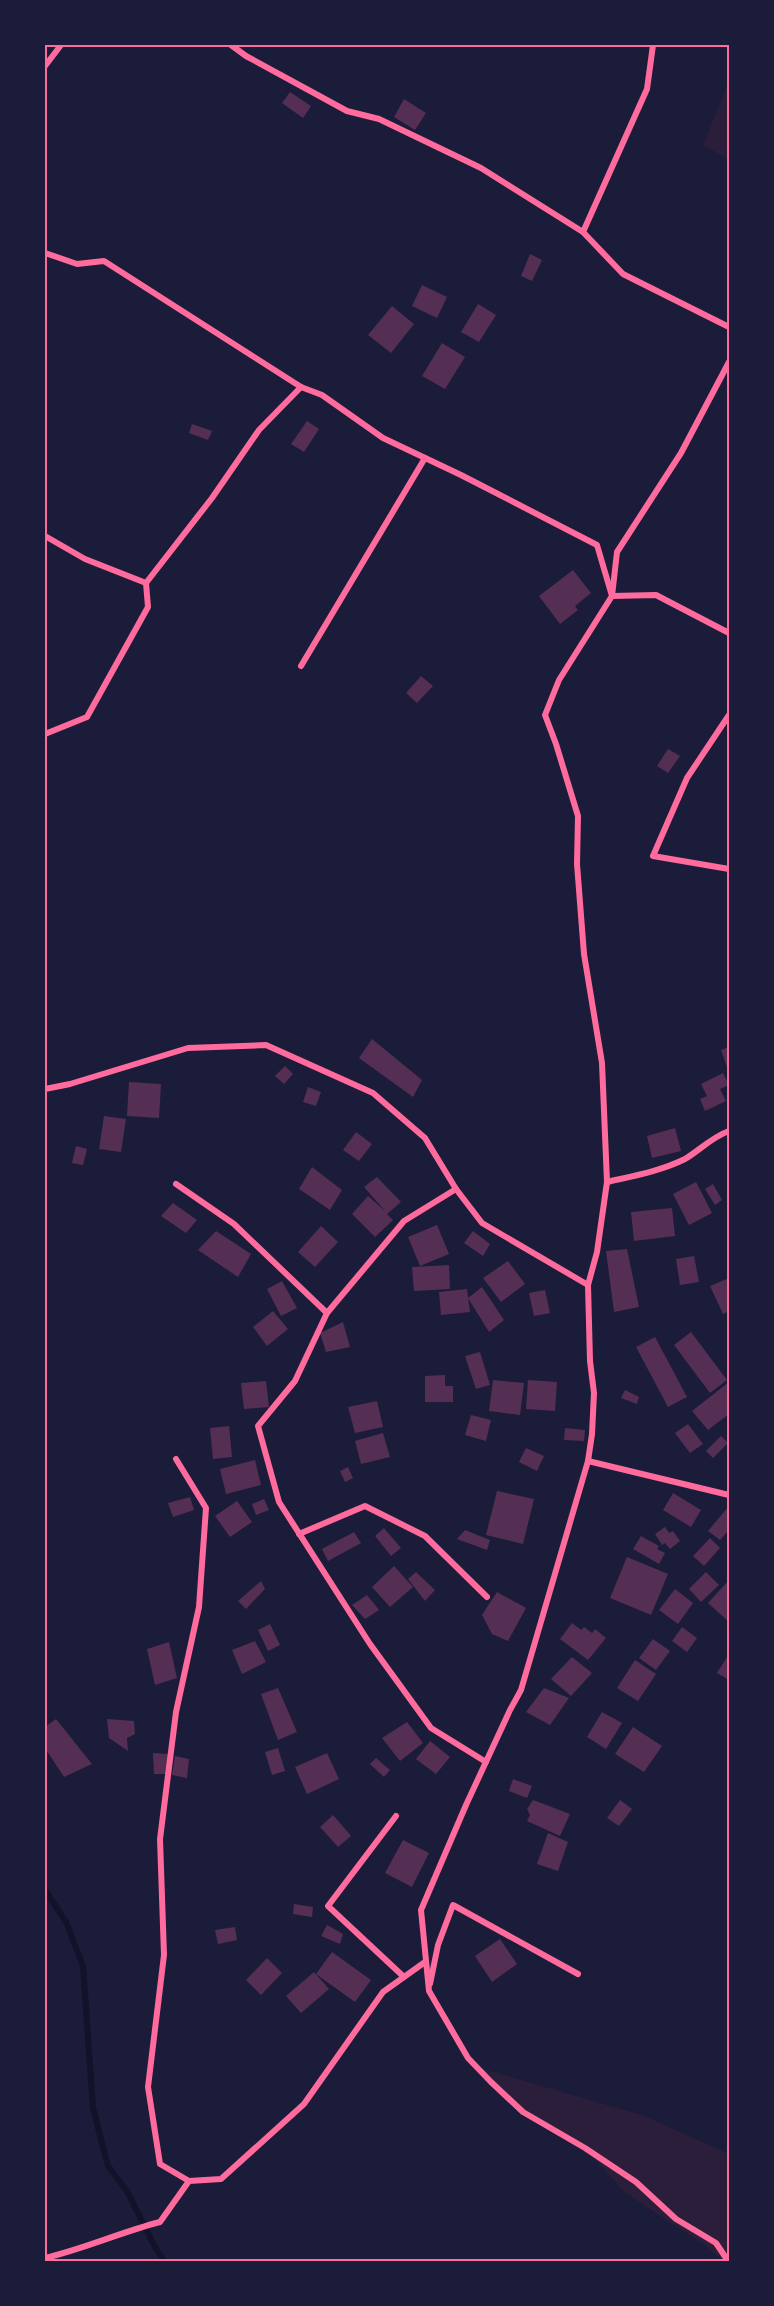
<svg xmlns="http://www.w3.org/2000/svg" width="774" height="2306" font-family="'Asap Condensed',sans-serif">
<rect width="100%" height="100%" fill="#1b1b3a"/>
<g fill="#2a1e3b">
<path d="M729,81V160L703,145Z"/>
<path d="M476,2067L642,2115L729,2154V2261H723L706,2246L624,2192L585,2148L523,2112Z"/>
</g>
<g fill="none" stroke-linecap="round" stroke-linejoin="round">
<path stroke="#12122b" stroke-width="6" d="M45,1890L66,1922L83,1966L93,2108L108,2166L127,2191L155,2247L164,2261"/>
</g>
<g fill="#542f53">
<path d="M290,92L311,106L303,118L282,103Z"/>
<path d="M404,99L426,113L415,130L394,117Z"/>
<path d="M530,254L542,260L532,281L521,276Z"/>
<path d="M422,285L447,297L437,318L412,306Z"/>
<path d="M478,304L496,315L479,342L461,332Z"/>
<path d="M392,306L414,324L391,353L368,335Z"/>
<path d="M442,343L465,357L445,389L422,376Z"/>
<path d="M307,421L319,429L304,452L291,444Z"/>
<path d="M192,424L212,431L208,440L189,433Z"/>
<path d="M573,570L591,593L575,606L578,610L560,624L539,596Z"/>
<path d="M421,676L433,686L417,703L406,693Z"/>
<path d="M668,749L680,756L668,773L657,766Z"/>
<path d="M372,1039L422,1080L413,1097L359,1058Z"/>
<path d="M729,1047V1073L721,1050Z"/>
<path d="M285,1066L293,1074L284,1084L275,1076Z"/>
<path d="M723,1073L729,1085L720,1089L726,1101L705,1111L700,1099L707,1096L701,1084Z"/>
<path d="M129,1082L161,1084L159,1118L127,1116Z"/>
<path d="M308,1087L321,1092L316,1106L303,1102Z"/>
<path d="M104,1116L126,1119L121,1152L99,1149Z"/>
<path d="M675,1128L681,1151L652,1158L647,1136Z"/>
<path d="M356,1132L372,1144L359,1161L343,1150Z"/>
<path d="M76,1146L87,1149L83,1165L72,1163Z"/>
<path d="M312,1167L342,1190L330,1210L299,1189Z"/>
<path d="M377,1177L401,1202L387,1214L393,1220L375,1237L352,1214L368,1196L385,1211L364,1187Z"/>
<path d="M696,1182L712,1213L689,1225L673,1194Z"/>
<path d="M713,1184L722,1200L715,1205L705,1189Z"/>
<path d="M173,1203L197,1220L186,1233L161,1216Z"/>
<path d="M672,1208L675,1236L634,1241L631,1212Z"/>
<path d="M437,1225L449,1254L420,1266L408,1237Z"/>
<path d="M321,1226L338,1242L315,1267L298,1252Z"/>
<path d="M216,1231L251,1254L238,1277L198,1250Z"/>
<path d="M473,1231L490,1244L483,1256L464,1243Z"/>
<path d="M627,1249L639,1307L614,1312L606,1251Z"/>
<path d="M694,1256L699,1282L680,1285L676,1259Z"/>
<path d="M508,1261L525,1284L501,1302L483,1278Z"/>
<path d="M449,1265L450,1289L414,1291L412,1267Z"/>
<path d="M729,1278V1311L723,1314L710,1286Z"/>
<path d="M282,1281L297,1308L281,1316L267,1289Z"/>
<path d="M482,1287L504,1320L489,1332L468,1298Z"/>
<path d="M467,1289L470,1312L441,1315L439,1292Z"/>
<path d="M545,1290L550,1313L534,1316L529,1293Z"/>
<path d="M273,1311L288,1329L267,1346L253,1327Z"/>
<path d="M343,1322L350,1347L326,1352L320,1333Z"/>
<path d="M691,1332L727,1380L710,1393L674,1345Z"/>
<path d="M655,1337L687,1397L668,1407L636,1347Z"/>
<path d="M480,1352L490,1385L476,1389L465,1356Z"/>
<path d="M445,1375V1386H453V1402H425V1376Z"/>
<path d="M493,1380L524,1383L520,1415L489,1411Z"/>
<path d="M528,1380L557,1382L555,1411L526,1409Z"/>
<path d="M266,1381L269,1407L244,1409L241,1383Z"/>
<path d="M729,1382V1414L708,1430L692,1411Z"/>
<path d="M625,1390L639,1397L637,1404L621,1398Z"/>
<path d="M377,1401L383,1427L355,1433L348,1407Z"/>
<path d="M471,1415L491,1420L486,1441L465,1435Z"/>
<path d="M688,1424L703,1444L690,1453L675,1433Z"/>
<path d="M229,1426L232,1457L213,1459L210,1428Z"/>
<path d="M565,1428L585,1430L584,1441L564,1440Z"/>
<path d="M383,1433L390,1457L361,1464L355,1441Z"/>
<path d="M721,1436L728,1443L713,1458L706,1451Z"/>
<path d="M526,1448L544,1456L537,1471L519,1462Z"/>
<path d="M255,1460L261,1485L226,1494L220,1469Z"/>
<path d="M348,1467L353,1478L345,1482L340,1471Z"/>
<path d="M497,1491L534,1499L523,1544L486,1535Z"/>
<path d="M673,1493L701,1510L691,1527L663,1510Z"/>
<path d="M190,1497L194,1510L173,1517L168,1503Z"/>
<path d="M264,1499L269,1510L256,1515L252,1504Z"/>
<path d="M237,1501L252,1522L230,1537L215,1516Z"/>
<path d="M729,1506V1530L720,1540L708,1531Z"/>
<path d="M665,1527L669,1533L673,1531L680,1541L670,1549L665,1543L662,1545L655,1534Z"/>
<path d="M384,1528L401,1548L391,1556L375,1536Z"/>
<path d="M465,1530L490,1540L487,1550L457,1539Z"/>
<path d="M354,1532L361,1543L328,1561L322,1549Z"/>
<path d="M641,1536L659,1546L657,1549L665,1553L659,1564L633,1549Z"/>
<path d="M710,1538L720,1548L704,1566L693,1556Z"/>
<path d="M627,1557L668,1574L651,1615L610,1598Z"/>
<path d="M394,1566L413,1587L390,1607L372,1587Z"/>
<path d="M416,1572L435,1590L425,1601L408,1579Z"/>
<path d="M706,1572L719,1585L701,1602L689,1589Z"/>
<path d="M729,1580V1622L708,1603Z"/>
<path d="M261,1581L265,1589L246,1609L238,1601Z"/>
<path d="M675,1589L693,1603L678,1624L659,1610Z"/>
<path d="M497,1592L526,1608L508,1641L492,1634L482,1615Z"/>
<path d="M367,1595L379,1610L365,1619L352,1605Z"/>
<path d="M572,1623L581,1630L584,1627L592,1633L595,1629L606,1638L588,1660L560,1639Z"/>
<path d="M270,1624L280,1645L268,1651L258,1630Z"/>
<path d="M682,1627L697,1638L687,1652L672,1641Z"/>
<path d="M653,1639L670,1651L656,1670L639,1658Z"/>
<path d="M255,1641L266,1662L242,1674L232,1650Z"/>
<path d="M169,1642L177,1678L155,1685L147,1649Z"/>
<path d="M729,1654V1680L717,1673Z"/>
<path d="M572,1657L592,1673L571,1696L551,1679Z"/>
<path d="M635,1660L656,1674L638,1701L617,1688Z"/>
<path d="M278,1688L297,1732L278,1740L261,1694Z"/>
<path d="M544,1688L569,1698L550,1725L526,1712Z"/>
<path d="M602,1712L622,1723L606,1749L587,1737Z"/>
<path d="M56,1719L92,1764L64,1777L45,1748V1727Z"/>
<path d="M107,1719L134,1721L135,1734L127,1738L128,1751L109,1738Z"/>
<path d="M407,1722L423,1743L400,1761L382,1738Z"/>
<path d="M633,1727L662,1746L644,1772L615,1754Z"/>
<path d="M430,1741L450,1757L436,1774L416,1759Z"/>
<path d="M278,1748L285,1771L272,1775L265,1752Z"/>
<path d="M153,1753L168,1754L166,1774H154Z"/>
<path d="M327,1753L339,1779L307,1794L295,1767Z"/>
<path d="M175,1756L189,1759L187,1778L172,1775Z"/>
<path d="M376,1758L390,1770L384,1777L370,1764Z"/>
<path d="M513,1779L532,1786L527,1798L509,1791Z"/>
<path d="M533,1800L570,1814L560,1836L527,1821L530,1815L527,1809Z"/>
<path d="M620,1800L632,1809L619,1826L607,1818Z"/>
<path d="M333,1815L351,1836L338,1847L320,1827Z"/>
<path d="M548,1833L568,1842L558,1871L537,1864Z"/>
<path d="M403,1840L429,1853L412,1887L385,1873Z"/>
<path d="M294,1904L313,1907L312,1917L293,1914Z"/>
<path d="M327,1925L343,1934L340,1944L321,1936Z"/>
<path d="M235,1927L237,1940L218,1944L215,1930Z"/>
<path d="M500,1939L517,1964L492,1982L475,1956Z"/>
<path d="M332,1952L371,1980L355,2002L316,1974Z"/>
<path d="M267,1958L282,1973L261,1995L246,1980Z"/>
<path d="M314,1972L329,1989L301,2013L286,1996Z"/>
</g>
<g fill="none" stroke-linecap="round" stroke-linejoin="round">
<g stroke="#ff6b9d" stroke-width="6">
<path d="M231,45L246,56L347,111L379,119L481,168L583,232"/>
<path d="M653,45L647,89L583,232L623,274L729,327"/>
<path d="M45,66L61,45"/>
<path d="M45,253L77,264L104,261L301,387L322,395L383,438L461,475L597,545L612,596L656,595L729,633"/>
<path d="M45,536L85,559L146,583"/>
<path d="M301,666L425,458"/>
<path d="M729,715L687,778L653,856L729,869"/>
<path d="M45,734L87,717L148,607L146,583L212,498L259,430L301,387"/>
<path d="M45,1089L70,1084L188,1048L266,1045L373,1093L425,1138L456,1189L482,1223L588,1285"/>
<path d="M607,1182C633,1176 661,1171 685,1159C700,1150 712,1137 729,1131"/>
<path d="M176,1184L234,1224L327,1313"/>
<path d="M456,1189L404,1221L327,1313L295,1381L258,1426L279,1502L370,1644L431,1728L486,1762"/>
<path d="M176,1459L206,1508L199,1607L176,1712L160,1839L164,1955L148,2087L160,2164L189,2181"/>
<path d="M588,1461L729,1495"/>
<path d="M299,1534L365,1506L425,1536L487,1597"/>
<path d="M396,1816L328,1906L404,1977"/>
<path d="M430,1984L438,1945L453,1905L578,1974"/>
<path d="M45,2258C84,2249 121,2232 160,2222L189,2181L221,2179L304,2104L383,1992L425,1962"/>
<path d="M728,2261L716,2243L676,2219L636,2182L585,2148L523,2112L491,2082L468,2058L429,1991L421,1910L466,1805L510,1710L521,1690L588,1461L592,1434L594,1393L590,1361L588,1285L597,1252L607,1182L602,1063L584,954L577,864L578,816L556,744L545,715L559,680L612,596L617,552L681,453L729,362"/>
</g>
</g>
<rect width="774" height="2306" fill="none" stroke="#1b1b3a" stroke-width="93"/>
<rect x="46" y="46" width="682" height="2214" fill="none" stroke="#ff6b9d" stroke-width="2"/>
</svg>
